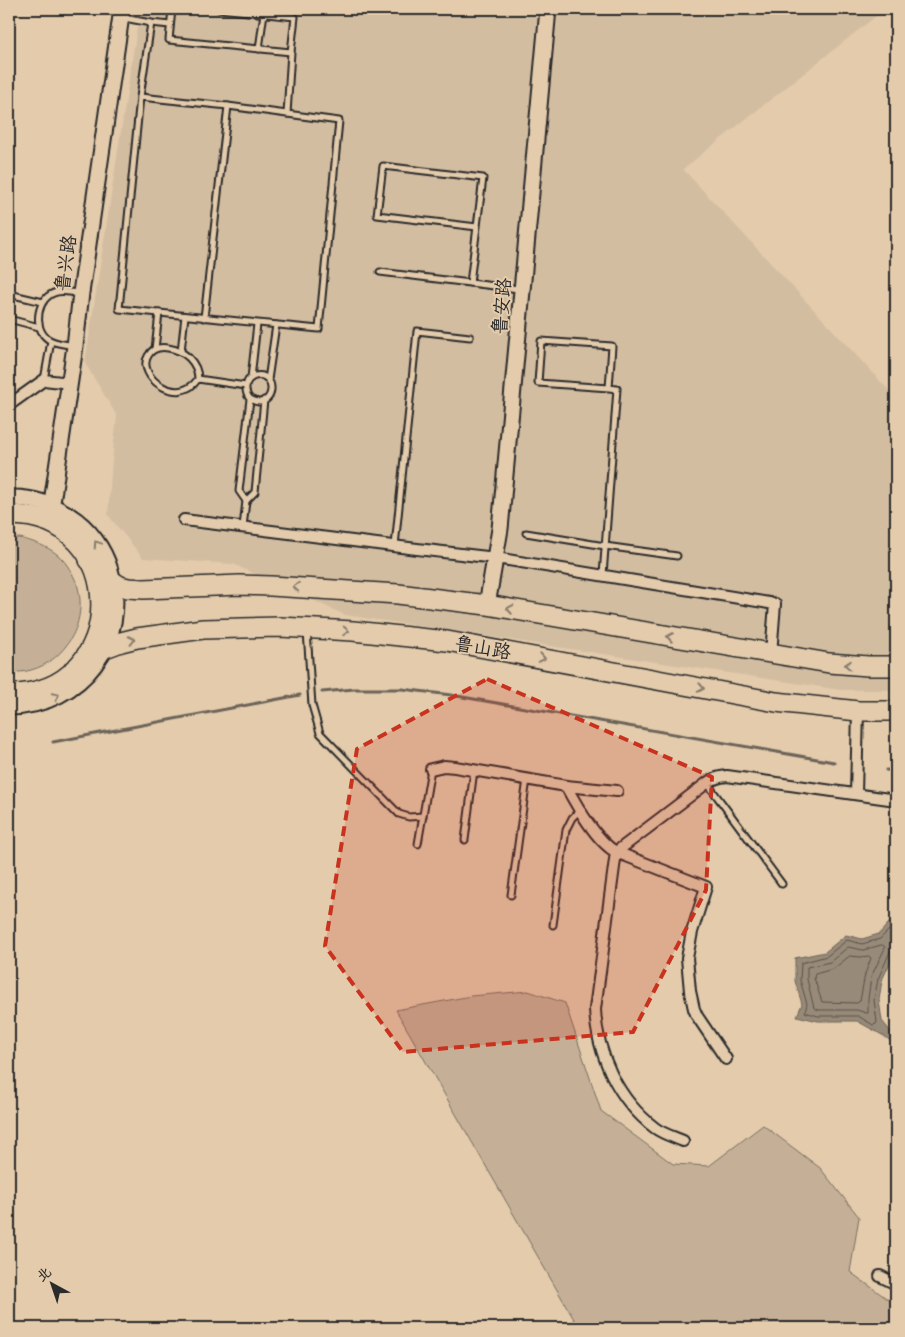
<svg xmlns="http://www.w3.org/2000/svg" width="905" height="1337" font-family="'Gochi Hand','LXGW WenKai TC',sans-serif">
<rect width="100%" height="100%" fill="#e3cbac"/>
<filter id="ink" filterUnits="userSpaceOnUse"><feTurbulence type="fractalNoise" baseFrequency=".02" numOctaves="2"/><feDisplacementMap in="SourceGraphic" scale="10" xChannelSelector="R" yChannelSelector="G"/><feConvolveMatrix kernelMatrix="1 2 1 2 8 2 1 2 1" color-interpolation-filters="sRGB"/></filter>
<g filter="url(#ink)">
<path fill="#d3bda1" d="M140,9H885L683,169L896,398V690H841L345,615L233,564L143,558L108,515L112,459L117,416L85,363Z"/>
<g fill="#c5b097" stroke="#786e61">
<path d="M20,538C34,542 47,546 58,555C67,563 73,574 77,584C91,628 56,676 9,672V539Z"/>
<path d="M528,991L565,1003L601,1111L673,1164L709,1166L763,1125L820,1168L859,1217L850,1272L896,1305V1328H579L396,1010L471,996Z"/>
</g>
<path fill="#988a78" stroke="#6c6459" d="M896,915V950L882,980L879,1000L882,1021L896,1038V1045L884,1036L857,1021H818L797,1016L802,1004L795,981V958L825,952L846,935L862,939L879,934Z"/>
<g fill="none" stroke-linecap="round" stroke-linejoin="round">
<g stroke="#57514a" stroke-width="1">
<path d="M896,923L880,939L862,944L847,940L827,956L801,963L800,980L807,1004L805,1012L818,1016H858L873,1025L876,1024L877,1022L874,1000L878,979L890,952L892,950L896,949"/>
<path d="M882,945L884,946L885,948L871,977L868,999V1013H866L857,1010H819L814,1008L807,979V967L830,962L848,947L863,950Z"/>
<path d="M850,956L860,957L869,956L871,958L865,974L860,1001L857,1003L822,1002L814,978L815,974L833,969Z"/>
</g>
<g stroke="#6c6459" stroke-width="3">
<path d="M322,692L354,689H402L451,695L834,762"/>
<path d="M53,742L300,695"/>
<path d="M886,770L896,771"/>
</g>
<defs>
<g id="lane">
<path d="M172,9L169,40L291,52L295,17L219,9"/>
<path d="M124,18L151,23L170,25"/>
<path d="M259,49L264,13"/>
<path d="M140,97L228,106L339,121L319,329L119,309Z"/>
<path d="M140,97L151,23"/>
<path d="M287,114L291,52"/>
<path d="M380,272L519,289"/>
<path d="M470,283L483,178L383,166L377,215L477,227"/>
<path d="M9,294L43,302"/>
<path d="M204,318L228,106"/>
<path d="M9,319L39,327"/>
<path d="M74,346C66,344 55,344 48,339C32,328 37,296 57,292C64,290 73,293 80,293"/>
<path d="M155,349L159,313"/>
<path d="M181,351L185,316"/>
<path d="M251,378L257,324"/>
<path d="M198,379C178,408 136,376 148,356C156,341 180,349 189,358C195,364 198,371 198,379L246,386"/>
<path d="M44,380L51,341"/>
<path d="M268,380L276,325"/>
<path d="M246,501L239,491L250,399C244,392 244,379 255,376C279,371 275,413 250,399"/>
<path d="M243,527L246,501L255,492L264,400"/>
<path d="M526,533L605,546L677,556"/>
<path d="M395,546L417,331L470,337"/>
<path d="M603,575L617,389L609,388L538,383L541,341L612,346L609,388"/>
<path d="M307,631L312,705L320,733L399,814L409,817L423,816"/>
<path d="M707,783L782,884"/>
<path d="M465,840L474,770"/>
<path d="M418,844L431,769"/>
<path d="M511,895L527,779"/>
<path d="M553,925L566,830L572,818L580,810"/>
</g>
<g id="street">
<path d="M9,405L44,380L70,383"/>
<path d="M184,520L417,549L496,558L775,604L771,654"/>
<path d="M431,769L444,766L455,767L566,786L617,791"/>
<path d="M566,786C577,806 596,841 616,852L706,887L692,932L687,958L690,991L694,1009L697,1016L726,1059"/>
<path d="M856,794L858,711"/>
<path d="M683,1141C674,1137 663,1134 655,1128C618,1100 597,1055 595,1009L616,852L707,783C714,778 719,777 727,776L896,800"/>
<path d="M880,1276L896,1284"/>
</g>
<g id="secondary">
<path d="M9,498C31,497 52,504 70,516C89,528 104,549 110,570C131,640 82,706 9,707"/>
<path d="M49,523L75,346L81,293L122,9"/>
<path d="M487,605L500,529L548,9"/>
</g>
<g id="highway">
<path d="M9,515C132,514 131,695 9,694"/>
<path d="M89,560L106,577L120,586L128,588L144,589L239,585L271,586L398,594L487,605L829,663L868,666H896"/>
<path d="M74,669L105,648L121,642L137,638L203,629L280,627L353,631L447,641L776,702L858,711H896"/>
</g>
</defs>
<use href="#lane" stroke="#2b2b2b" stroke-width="9"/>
<use href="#street" stroke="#2b2b2b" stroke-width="14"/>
<use href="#secondary" stroke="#2b2b2b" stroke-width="19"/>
<use href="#highway" stroke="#2b2b2b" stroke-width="22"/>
<use href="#lane" stroke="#e3cbac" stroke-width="5"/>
<use href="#street" stroke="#e3cbac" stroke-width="10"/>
<use href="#secondary" stroke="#e3cbac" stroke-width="15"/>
<use href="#highway" stroke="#e3cbac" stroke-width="19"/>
</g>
<defs><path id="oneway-chevron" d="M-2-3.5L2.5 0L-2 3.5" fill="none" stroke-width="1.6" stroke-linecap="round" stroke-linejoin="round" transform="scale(1.25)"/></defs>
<g stroke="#877b6c">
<use href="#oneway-chevron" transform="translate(97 544) rotate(-124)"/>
<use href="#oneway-chevron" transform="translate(296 587) rotate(-176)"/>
<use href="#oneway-chevron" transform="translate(510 609) rotate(-170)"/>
<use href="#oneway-chevron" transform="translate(346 631) rotate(3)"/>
<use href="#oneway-chevron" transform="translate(670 637) rotate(-170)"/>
<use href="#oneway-chevron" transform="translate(132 640) rotate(-12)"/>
<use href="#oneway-chevron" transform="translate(542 658) rotate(11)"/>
<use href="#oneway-chevron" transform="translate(848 665) rotate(-176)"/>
<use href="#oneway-chevron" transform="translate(701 688) rotate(11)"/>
<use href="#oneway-chevron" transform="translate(56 696) rotate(-26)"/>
</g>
</g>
<path fill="#c8321e" fill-opacity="0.2" stroke="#c8321e" stroke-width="4" stroke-dasharray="10 6" stroke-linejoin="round" d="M487,679L712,777L706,890L633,1032L403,1052L325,946L357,749Z"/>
<g text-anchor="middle" stroke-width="4" stroke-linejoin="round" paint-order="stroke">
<g font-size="19" fill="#2b2b2b" stroke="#e3cbac">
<text transform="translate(65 263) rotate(-82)" y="7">鲁兴路</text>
<text transform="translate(501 306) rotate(-85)" y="7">鲁安路</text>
<text transform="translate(483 647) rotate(10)" y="7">鲁山路</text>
</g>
</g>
<rect width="905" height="1337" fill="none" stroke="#e3cbac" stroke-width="30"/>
<rect x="15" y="15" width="875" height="1307" fill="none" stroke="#2b2b2b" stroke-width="2" filter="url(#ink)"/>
<g transform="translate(52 1284) rotate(320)" stroke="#e3cbac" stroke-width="4" paint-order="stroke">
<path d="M0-4L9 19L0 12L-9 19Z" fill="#2b2b2b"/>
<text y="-8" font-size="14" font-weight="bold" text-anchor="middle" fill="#2b2b2b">北</text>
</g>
</svg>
